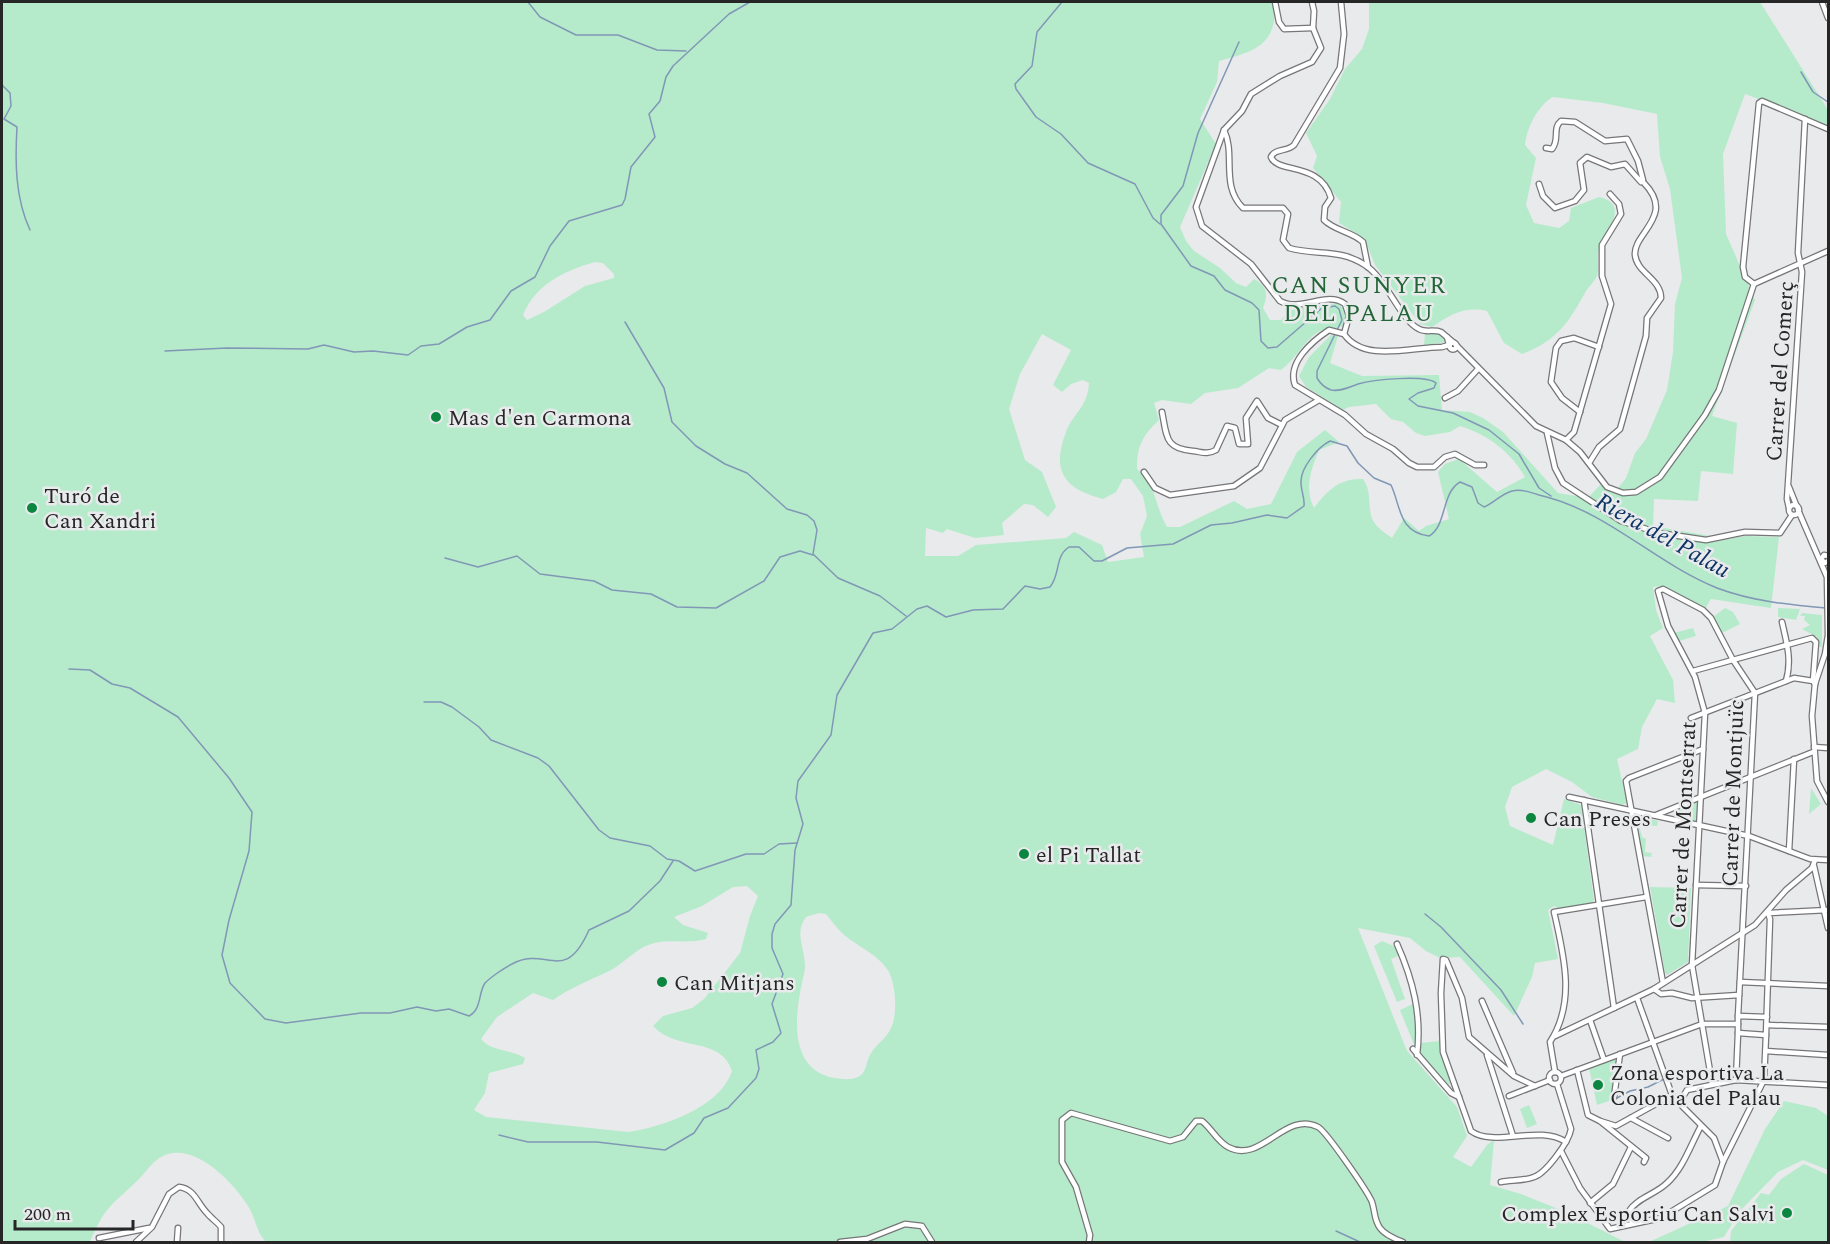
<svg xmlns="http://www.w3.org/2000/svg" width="1830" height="1244" font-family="Spectral,serif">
<rect width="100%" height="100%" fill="#e9eaec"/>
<g fill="#b5ebcb" fill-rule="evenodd">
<path d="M2,2H1274C1279,44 1254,52 1219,61L1217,82L1200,119L1216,144L1180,227L1186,241L1194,251L1220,268L1236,283L1246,287L1254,279C1268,286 1268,296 1263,308L1270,320H1281L1290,310L1337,303C1344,307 1349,315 1345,323C1341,331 1326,327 1318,332C1303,342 1296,359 1281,370L1269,368L1238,388L1205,393L1191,404L1162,400L1154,403L1159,420C1142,436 1137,446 1137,469C1159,490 1153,502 1167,527H1180L1234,501L1247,509L1271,504L1297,452L1325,430L1339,442L1319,450C1311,470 1304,488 1314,508C1327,491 1339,478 1363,479C1374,494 1365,512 1376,525C1380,530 1387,534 1392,538L1404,518L1419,531L1426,526L1449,519L1438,472L1445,464L1459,459L1497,492L1525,477C1510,451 1488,435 1460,426L1450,432L1425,436L1416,433L1403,422L1391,419L1376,404L1349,407L1343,410L1306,387L1299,376L1309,357L1331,335L1338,336L1330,363L1362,376L1439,375L1442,410L1470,412L1483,418L1503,432L1558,493L1588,498L1600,485L1614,493L1626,478L1635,453L1646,439L1667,390L1673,352L1675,304L1682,278L1670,189L1660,157L1657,114L1603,103L1553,97C1537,106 1527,128 1525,145L1536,158L1526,205L1534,223L1559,228L1569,221L1571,208L1599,197C1632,204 1604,233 1599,249C1596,258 1600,268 1597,276C1594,282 1589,286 1586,291C1569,322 1557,341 1522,354L1504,343L1487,311C1464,306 1450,315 1432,327L1420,324L1375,265L1364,238L1339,223L1341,202L1313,168L1317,156L1306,133L1330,99L1345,69L1362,49L1369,29V2H1760L1828,110V125L1745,94L1723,154L1726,234L1755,300L1712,416L1737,423L1733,474L1701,471L1698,501L1654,499L1653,526L1710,536L1717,541L1745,536L1779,537L1771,608L1711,599L1705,609L1662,586L1653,587L1656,610L1663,628L1650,636L1673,680L1675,703L1657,699L1642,727L1638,749L1617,759L1627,803L1622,805L1592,797L1572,782L1546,769L1512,787L1505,807L1510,826L1553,845L1564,799L1581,805L1594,900L1592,903L1559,909L1554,906L1548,910L1558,959L1535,963L1532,977L1514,1016L1460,957L1440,958L1426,951L1410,938L1358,928L1407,1051L1457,1107L1467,1136L1453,1157L1471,1167L1487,1145L1494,1140L1490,1185L1521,1194L1568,1213L1625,1242H266C256,1232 256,1218 248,1206C233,1182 194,1141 163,1156C153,1161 147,1170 140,1178C113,1205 105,1205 90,1242H2ZM595,262L603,263L614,274V278L585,286L544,312L527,320L523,315C536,284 564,271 595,262ZM1042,334L1071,350L1053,385L1062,392L1071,384L1083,380L1089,383C1088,407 1073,413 1066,432C1051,471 1064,489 1103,499L1116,492L1123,479H1131L1143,496L1147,516L1140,534L1144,557L1108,562L1102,545L1074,532L1066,538L976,545L958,556H925L926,528L943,533L947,529L975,538L1004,535L1002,523L1024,504L1033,505L1048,517L1056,507L1042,472L1025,460L1009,409L1020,374ZM747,886L758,896L750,916L740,953L704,999L692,1008L663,1016L653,1026C677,1052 721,1036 732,1071C720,1108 662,1127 628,1132L486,1117L474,1110L485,1093L489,1073L523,1064L525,1058C510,1049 492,1052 481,1039L497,1017L533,993L553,1000C571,987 591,980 611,970C626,962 638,946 655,943C672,939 688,944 706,939L708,933L683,925L674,917L702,906L733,887ZM819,913L826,914C831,920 835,926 841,932C854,945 880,955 889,972C896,986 898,1017 890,1030C885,1040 875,1045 870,1055C866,1061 867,1070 861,1075C854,1081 842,1079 834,1078C785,1069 796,1008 804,974C809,954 792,935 806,917Z"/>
<path d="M1436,333L1445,338L1447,342L1424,345L1425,334Z"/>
<path d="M1725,608L1733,612L1740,624L1722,633L1713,617Z"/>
<path d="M1778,608L1800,609L1796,620L1778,617Z"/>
<path d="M1802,613L1822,615V647L1818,646L1817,637L1802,629L1810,625L1804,620L1805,616H1800Z"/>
<path d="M1693,628L1696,636L1679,641L1674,633Z"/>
<path d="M1811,788L1821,804L1809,814Z"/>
<path d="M1696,801L1699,803L1698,819L1695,822L1679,818V813L1675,812L1674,810Z"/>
<path d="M1638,816L1658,821L1657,826L1639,825L1642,837L1646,839L1645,852L1652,853L1651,857L1642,856L1636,819Z"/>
<path d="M1650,887L1691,888L1688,962L1667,975L1665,973Z"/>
<path d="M1382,941L1396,947L1400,955L1391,959L1405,999L1397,1002L1374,946Z"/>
<path d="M1415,1003V1047L1400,1010Z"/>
<path d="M1441,1041L1451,1082L1449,1085L1419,1052L1420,1043Z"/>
<path d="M1618,1058L1612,1100L1597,1105L1589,1068Z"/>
<path d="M1784,1101L1816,1108L1828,1116V1170L1803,1160L1778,1172L1739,1212L1724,1237L1702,1242H1649L1728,1206L1765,1129Z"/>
<path d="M1529,1105L1537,1124L1527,1128L1520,1109Z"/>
<path d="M1804,1164L1828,1175V1242H1730L1731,1231L1761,1193L1769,1195L1781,1179Z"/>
</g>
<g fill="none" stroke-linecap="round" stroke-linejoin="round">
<g stroke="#8197b6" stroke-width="1.5">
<path d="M528,2L540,17L576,35H618L657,50L686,51"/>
<path d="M1062,2L1037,32L1032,66L1015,84L1016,89L1036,117L1061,134L1088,163L1135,184L1153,218L1160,224"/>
<path d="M1239,42L1198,133L1183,186L1161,215V224L1191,266L1214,276L1225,290L1252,303L1259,310L1261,341L1268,348L1277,347L1322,308L1335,306L1339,309L1342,320L1317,371V378C1320,383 1325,388 1331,390C1340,392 1349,387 1358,384C1372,380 1425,374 1436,383L1434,388L1418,393L1409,399L1418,406L1453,413L1489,430L1519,454L1539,488L1551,496"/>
<path d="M1801,72L1813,92L1828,102"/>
<path d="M2,85L10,93L11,106L4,119L17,127C15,161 15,198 30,230"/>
<path d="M625,322L664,388L672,422L696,446L725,464L747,473L787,509L807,515L814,521L817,530L813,554L838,578L880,596L906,616"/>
<path d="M165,351L227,348L308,349L324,345L354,352L373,351L408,355L421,346L439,344L467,327L490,320L511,291L535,277L550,246L569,221L622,205L625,199L631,167L655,137L649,114L660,101L666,77L673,66L729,14L750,2"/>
<path d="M445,558L478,567L517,556L540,574L594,581L612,590L651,594L677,607L716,608L764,581L780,557L800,551L813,555"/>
<path d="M69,669L90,670L112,684L130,688L178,717L229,778L252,812L249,851L229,920L222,955L230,983L265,1019L286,1023L361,1013H390L417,1007L436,1011L449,1009L469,1016C482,1009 478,993 485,983C491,977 504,968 512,964C547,945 564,986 589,930L629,911L660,881L673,861"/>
<path d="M424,702H441L452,707L479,727L491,740L538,758L549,766L599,830L610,838L650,846L667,859L679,861L695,871L746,854H764L779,844L797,843"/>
<path d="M1425,914L1441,927L1501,990L1523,1024"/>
<path d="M1617,1098L1630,1091L1648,1087L1664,1079"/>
<path d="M499,1135L528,1142H597L665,1150L694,1133L704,1118L728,1108L756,1078L759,1069L756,1050L773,1042L781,1033L772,1004L783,974L772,948V934L775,924L791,905L795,850L803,824L796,798L798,781L831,735L837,695L873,633L892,629L917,609L927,606L946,617L973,610L1003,609L1025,586L1040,589L1050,587C1061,574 1054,557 1069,547H1079L1094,561H1102L1127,548L1173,544L1211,525L1232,523L1267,515L1287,518L1304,506C1305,498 1301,491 1301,483C1300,468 1318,447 1330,441L1347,446L1358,463L1374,478L1391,485C1401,506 1398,532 1429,536C1447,526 1441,493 1460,482L1472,487L1478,503L1484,507C1494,503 1501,494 1512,491C1521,489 1530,492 1539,495C1608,511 1653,562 1717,588C1751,601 1790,605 1826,608"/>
<path d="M1336,1231L1360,1242"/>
</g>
<defs>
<g id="minor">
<path d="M1275,2L1279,22L1284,29L1313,28"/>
<path d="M1312,2L1314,11L1313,28L1321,48L1312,62L1280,76L1251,94L1242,111L1224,130L1196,207L1202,226L1251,264L1280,301C1301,313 1326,290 1345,304L1349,316L1344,334"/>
<path d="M1341,2L1344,34L1340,68L1294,145C1287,152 1275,148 1271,157C1277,174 1320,161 1331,198L1325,207L1324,220C1335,231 1351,231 1363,242L1368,267"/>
<path d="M1822,2L1828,18"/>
<path d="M1224,130C1236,155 1220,185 1243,208H1283L1288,214L1283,240L1289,248C1317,256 1339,248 1365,265C1387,279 1400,320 1419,329C1426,333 1434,329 1441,332L1454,343"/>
<path d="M1546,148L1552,149C1560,140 1552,128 1561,121L1575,122L1605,141L1627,139L1638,161L1643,180"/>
<path d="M1539,184L1543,196L1555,208L1575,201L1584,190L1580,163L1587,157L1611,167L1625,164L1641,182"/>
<path d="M1754,284L1745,277L1743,267L1759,103L1762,101L1828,129"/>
<path d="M1754,284L1828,251"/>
<path d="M1344,334L1329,330C1311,342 1287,363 1295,385L1345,415L1366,434L1393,449L1409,463L1417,467H1434L1445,457L1455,454L1475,465H1484"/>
<path d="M1344,334C1364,363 1411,347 1442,347L1449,345L1447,337"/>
<circle cx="1453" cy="346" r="3.5"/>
<path d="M1456,345L1536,426L1566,440L1580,452L1607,487L1623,493L1636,492L1660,477L1705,415L1719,390L1754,284"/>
<path d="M1445,398L1458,391L1478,369"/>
<path d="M1162,412C1167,437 1165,449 1193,451C1202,452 1207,455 1216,450L1227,426L1235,428L1239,444H1248L1246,418L1257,401L1268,418L1282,425"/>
<path d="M1580,412L1562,398L1551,382L1556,348L1561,341L1574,338L1599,347"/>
<path d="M1547,433L1555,468L1563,483L1621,521L1659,533L1706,540L1745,532L1780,533L1792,515"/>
<path d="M1566,440L1574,432L1611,304L1602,276V245L1621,214L1619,204L1610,194"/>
<path d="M1589,463L1599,447L1620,429L1646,336L1647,318L1661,298C1661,279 1637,273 1635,255C1633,233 1676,216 1644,183"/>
<path d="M1144,472L1155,488L1170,495L1234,486L1260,468L1285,420L1319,400"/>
<path d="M1789,487L1797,507"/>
<circle cx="1794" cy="510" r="5"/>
<path d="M1789,508L1787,499L1802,272L1798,253L1805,119"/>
<path d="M1798,510L1827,577L1828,635L1825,654L1815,684L1812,716L1817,781L1828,802"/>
<path d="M1828,556L1824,555L1821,559L1825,563L1828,561"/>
<path d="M1782,622C1787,644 1792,660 1786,681"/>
<path d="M1693,671L1812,638L1816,642L1813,681L1815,684"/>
<path d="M1691,718L1794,678L1813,681"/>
<path d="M1814,747L1828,748"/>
<path d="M1569,797L1749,836L1810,859L1828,860"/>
<path d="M1584,800L1614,1008"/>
<path d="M1656,815L1813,752"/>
<path d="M1789,851L1794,759"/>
<path d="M1814,866L1828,928"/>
<path d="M1696,885L1746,886"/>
<path d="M1397,944C1413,980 1422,1015 1417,1055"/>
<path d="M1740,982L1828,986"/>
<path d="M1663,983L1626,781L1629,778L1703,749"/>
<path d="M1654,989L1661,994L1672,993L1692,998L1739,995"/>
<path d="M1482,1001L1513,1073"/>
<path d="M1767,1017L1738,1016V1033L1766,1035L1770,919L1768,913L1828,910"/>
<path d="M1590,1020L1604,1060"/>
<path d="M1767,1025L1828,1027"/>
<path d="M1555,1036L1654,989L1755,925L1786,890L1812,868L1815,860"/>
<path d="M1413,1049L1451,1093L1459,1097"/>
<path d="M1766,1051L1828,1055"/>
<path d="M1487,1055L1513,1136"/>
<path d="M1577,1070L1588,1115L1600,1121L1646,1158L1644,1162"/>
<circle cx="1555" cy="1078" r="6"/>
<path d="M1555,1072L1550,1042C1576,1002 1564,956 1554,912L1646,897"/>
<path d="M1561,1076L1702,1024H1738"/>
<path d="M1736,1080L1738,1033"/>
<path d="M1712,1083L1692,965L1705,713L1695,677L1668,626L1658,591L1663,589L1703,610L1711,618L1733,660L1755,693L1738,1016"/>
<path d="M1535,1086L1514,1076L1469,1037L1462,998L1446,960L1443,959L1441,993L1443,1052L1471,1131C1494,1148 1539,1124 1566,1142"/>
<path d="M1509,1096L1550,1080"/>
<path d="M1614,1097L1620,1054"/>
<path d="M1631,1118L1668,1138"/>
<path d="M1600,1121L1616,1126L1672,1095L1637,998"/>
<path d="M1561,1151L1580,1188L1610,1229L1661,1218L1715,1185L1723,1162L1764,1080L1766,1035"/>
<path d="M1723,1162L1714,1138L1682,1106L1681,1100L1687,1090L1736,1080L1828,1085"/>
<path d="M1501,1182C1511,1180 1524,1181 1534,1177C1546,1173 1569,1142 1571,1129L1557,1084"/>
<path d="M1590,1203L1613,1184L1631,1147"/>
<path d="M1632,1223L1629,1211C1637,1198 1656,1194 1667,1183C1683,1169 1691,1144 1701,1126"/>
<path d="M99,1238L149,1228"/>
<path d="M136,1242L152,1227L169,1194L179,1187C195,1189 197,1203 207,1213C211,1218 217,1222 221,1227V1242"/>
<path d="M177,1242L178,1228"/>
<path d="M840,1242L867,1239L905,1224L922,1226L932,1242"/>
<path d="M1089,1242L1090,1235L1076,1187L1062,1162V1120L1071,1113L1170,1141L1183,1137L1196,1121H1202C1212,1129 1217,1141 1228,1147C1261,1165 1285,1110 1318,1127C1326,1131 1368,1192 1372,1202C1375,1211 1374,1220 1380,1228C1385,1235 1395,1239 1403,1242"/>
</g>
</defs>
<use href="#minor" stroke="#767679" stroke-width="7"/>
<use href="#minor" stroke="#fff" stroke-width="4.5"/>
</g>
<g fill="#0b8640" stroke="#e9eaec" stroke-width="2">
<circle cx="436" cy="417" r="6"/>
<circle cx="32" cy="508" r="6"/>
<circle cx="1531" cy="818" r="6"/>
<circle cx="1024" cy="854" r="6"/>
<circle cx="662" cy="982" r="6"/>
<circle cx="1598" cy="1085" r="6"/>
<circle cx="1787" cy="1213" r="6"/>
</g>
<g text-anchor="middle" stroke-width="5" stroke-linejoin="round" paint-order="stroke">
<g font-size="22" fill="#262627" stroke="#e9eaec">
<text transform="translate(1779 371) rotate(-86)" y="8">Carrer del Comerç</text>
<text transform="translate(1732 793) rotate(-88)" y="8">Carrer de Montjuïc</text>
<text transform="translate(1682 825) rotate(-87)" y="8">Carrer de Montserrat</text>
</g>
<g font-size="22" fill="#262627" stroke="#e9eaec" text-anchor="start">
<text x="448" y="425">Mas d'en Carmona</text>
<text x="44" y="503">Turó de<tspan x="44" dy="25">Can Xandri</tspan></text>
<text x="1543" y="826">Can Preses</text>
<text x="1036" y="862">el Pi Tallat</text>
<text x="674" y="990">Can Mitjans</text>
<text x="1610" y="1080">Zona esportiva La<tspan x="1610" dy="25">Colonia del Palau</tspan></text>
<text x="1775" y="1221" text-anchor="end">Complex Esportiu Can Salvi</text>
</g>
<g font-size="24" letter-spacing="1.5" fill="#226537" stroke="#e9eaec">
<text x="1359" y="293">CAN SUNYER<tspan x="1359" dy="28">DEL PALAU</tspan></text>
</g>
<g font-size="24" font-style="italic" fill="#0e3464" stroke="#e9eaec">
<text transform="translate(1663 535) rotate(29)" y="8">Riera del Palau</text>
</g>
</g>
<rect width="1830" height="1244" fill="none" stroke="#262627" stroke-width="6"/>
<path d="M15 1220v9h118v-9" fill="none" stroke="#262627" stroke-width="3"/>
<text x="24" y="1220" font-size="18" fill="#262627" stroke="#e9eaec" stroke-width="4.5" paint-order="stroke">200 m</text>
</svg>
